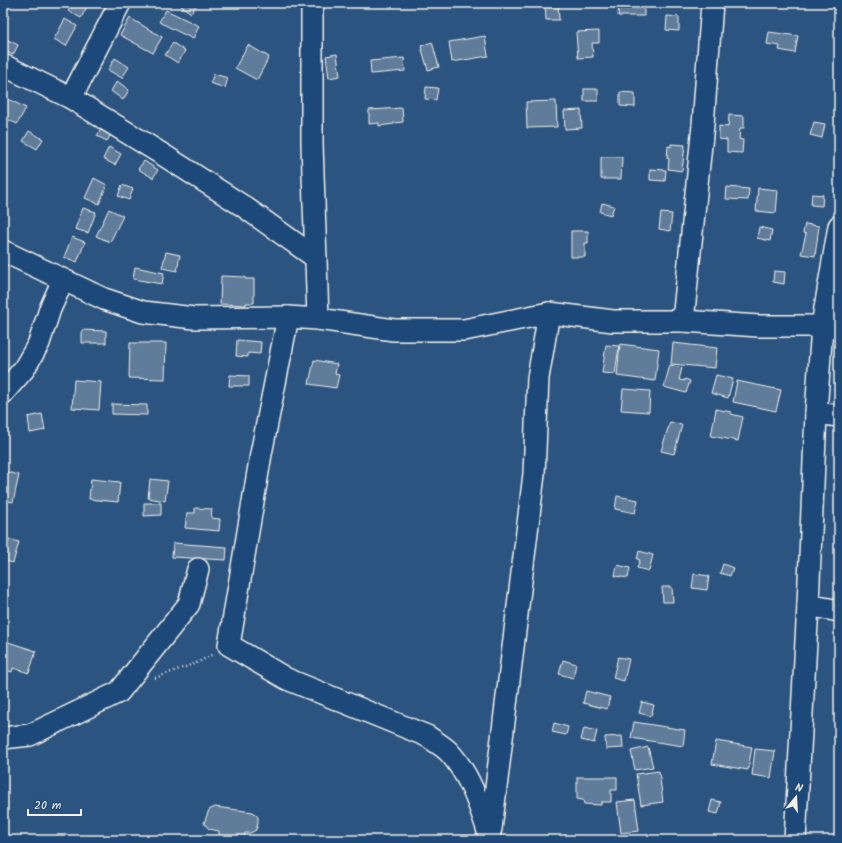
<svg xmlns="http://www.w3.org/2000/svg" width="842" height="843" font-family="Kalam,sans-serif">
<rect width="100%" height="100%" fill="#2c5481"/>
<filter id="ink" filterUnits="userSpaceOnUse"><feTurbulence type="fractalNoise" baseFrequency=".025" numOctaves="2"/><feDisplacementMap in="SourceGraphic" scale="8" xChannelSelector="R" yChannelSelector="G"/><feConvolveMatrix kernelMatrix="1 2 1 2 8 2 1 2 1" color-interpolation-filters="sRGB"/></filter>
<g filter="url(#ink)">
<g fill="#5e7b9a" stroke="#f4f1e8">
<path d="M73,3H89L81,18L68,11Z"/>
<path d="M177,3H198L191,13Z"/>
<path d="M545,3H558L559,20H546Z"/>
<path d="M619,3H644V16H618Z"/>
<path d="M166,10L199,26L193,39L159,22Z"/>
<path d="M667,16L679,17V31L666,30Z"/>
<path d="M130,18L162,37L153,53L120,35Z"/>
<path d="M65,19L77,26L66,46L54,39Z"/>
<path d="M599,31V43H592L593,57L578,58L576,32Z"/>
<path d="M769,32L798,36L795,53L779,50L780,46L767,44Z"/>
<path d="M485,36L488,56L452,62L449,42Z"/>
<path d="M8,40L18,45L13,55L3,50Z"/>
<path d="M432,42L439,67L428,70L421,46Z"/>
<path d="M173,43L185,51L178,63L165,55Z"/>
<path d="M248,45L269,57L257,80L235,68Z"/>
<path d="M337,54L340,76L329,78L326,56Z"/>
<path d="M115,58L129,67L122,78L108,70Z"/>
<path d="M404,58L405,71L371,74L370,61Z"/>
<path d="M214,74L228,78L225,88L210,83Z"/>
<path d="M117,81L129,90L123,100L111,91Z"/>
<path d="M426,87L438,88L436,100L425,99Z"/>
<rect x="584" y="89" width="14" height="12"/>
<path d="M620,92L635,93V107L620,106Z"/>
<path d="M4,97L26,108L17,124L3,117Z"/>
<path d="M556,101L557,127L527,128L526,102Z"/>
<path d="M402,108L403,122L394,123V124L379,126V123L369,124V110Z"/>
<path d="M581,110L582,128L565,129L564,111Z"/>
<path d="M729,115L744,116V128H740L739,139L743,140L742,153L727,152V140L719,139V126L728,127Z"/>
<path d="M814,122L825,124L822,138L810,135Z"/>
<path d="M101,129L111,134L107,141L97,136Z"/>
<path d="M29,131L43,139L37,149L23,141Z"/>
<path d="M671,144L685,145L682,171L668,169L669,159L667,158L668,146L671,147Z"/>
<path d="M109,147L121,154L115,165L103,159Z"/>
<path d="M601,157H622L621,179H601Z"/>
<path d="M144,161L158,170L153,178L138,169Z"/>
<path d="M650,169L666,170L665,181L650,180Z"/>
<path d="M94,178L107,185L99,204L85,198Z"/>
<path d="M122,185L133,189L129,200L118,196Z"/>
<path d="M727,187L749,189L748,200L726,199Z"/>
<path d="M758,188L778,190L776,213L756,211Z"/>
<path d="M812,194L823,195L822,206L811,205Z"/>
<path d="M602,203L614,206L611,215L600,212Z"/>
<path d="M83,208L96,212L88,233L75,229Z"/>
<path d="M109,209L123,216L110,242L96,236Z"/>
<path d="M661,213L672,214L670,231L659,229Z"/>
<path d="M805,224L819,226L815,256L801,254L806,234L803,233Z"/>
<path d="M759,227L772,230L770,241L757,238Z"/>
<path d="M571,231H588V243H585V257H571Z"/>
<path d="M72,237L85,242L77,262L64,257Z"/>
<path d="M166,252L180,255L177,271L162,268Z"/>
<path d="M135,267L164,273L162,284L133,279Z"/>
<path d="M774,271L785,272L784,284L773,282Z"/>
<path d="M221,276L245,277V279H254V303H246V305L220,304Z"/>
<path d="M82,330L106,331V343H82Z"/>
<path d="M237,340L261,342L260,354L248,353V357L236,356Z"/>
<path d="M130,343H166L165,379L129,378Z"/>
<path d="M673,343L717,348L715,368L671,364Z"/>
<path d="M620,344L659,349L655,381L617,376Z"/>
<path d="M606,345L619,346L615,374L602,373Z"/>
<path d="M314,360L337,364L335,374L339,375L336,388L309,384Z"/>
<path d="M670,365L682,368L679,380L684,381L685,379L690,381L686,393L664,387Z"/>
<path d="M230,375L249,376V386H229Z"/>
<path d="M716,375L733,379L728,398L711,393Z"/>
<path d="M74,380L101,382L99,410L72,408Z"/>
<path d="M737,381L781,390L776,411L733,402Z"/>
<path d="M623,389L650,391L649,412L621,410Z"/>
<path d="M112,404L147,405V415L112,414Z"/>
<path d="M716,409L731,412V414L743,417L738,441L711,436Z"/>
<path d="M42,414L45,430L30,433L28,417Z"/>
<path d="M670,422L682,425L674,454L661,451Z"/>
<path d="M3,471L19,475L13,502L3,500Z"/>
<path d="M91,479L120,482L118,502L89,499Z"/>
<path d="M150,479L168,481L165,501L148,498Z"/>
<path d="M617,496L638,500L635,513L615,509Z"/>
<path d="M144,503H161V515L144,516Z"/>
<path d="M195,508L212,509L211,518L220,519L219,531L185,528L187,513H195Z"/>
<path d="M9,539L19,542L13,563L3,560V546L7,547Z"/>
<path d="M173,543L227,547L226,560L172,557Z"/>
<path d="M639,551L653,555L649,571L637,568L640,560L637,559Z"/>
<path d="M723,564L733,568L730,576L720,573Z"/>
<path d="M617,565L630,568L628,578L615,576Z"/>
<path d="M694,574L709,576L707,590L692,588Z"/>
<path d="M662,587H672L673,602H663Z"/>
<path d="M8,642L36,651L29,673L13,668L12,672L3,669V657Z"/>
<path d="M618,657L629,659L624,681L613,678Z"/>
<path d="M563,660L576,664L573,678L559,674Z"/>
<path d="M586,691L610,697L607,709L583,703Z"/>
<path d="M642,702L654,705L651,716L639,713Z"/>
<path d="M634,722L685,730L683,746L631,738Z"/>
<path d="M554,723L568,727L566,735L552,732Z"/>
<path d="M584,728L597,731L594,743L581,740Z"/>
<path d="M622,736L623,748L606,749L605,737Z"/>
<path d="M716,741L752,747L748,770L712,764Z"/>
<path d="M648,747L653,767L635,770L631,751Z"/>
<path d="M755,749L775,751L771,778L752,775Z"/>
<path d="M659,771L663,802L641,805L636,774Z"/>
<path d="M577,777H617V790H611V802H601V805L584,804L583,800L577,799Z"/>
<path d="M635,800L639,831L621,833L617,802Z"/>
<path d="M712,800L721,802L718,814L709,812Z"/>
<path d="M215,807L253,812L258,817V823L256,830L250,833H245L244,839L219,836V831L209,829L204,823L209,810Z"/>
<path d="M642,836V840H625V837Z"/>
</g>
<g fill="none" stroke-linecap="round" stroke-linejoin="round">
<defs>
<g id="minor">
<path d="M314,3L312,9V144L318,319"/>
<path d="M3,65L71,98L165,156L243,206L316,258"/>
<path d="M71,98L120,3"/>
<path d="M3,251L104,299L143,312L194,318L288,317L318,319L394,330H464L549,313L613,321H683L759,326H822L839,327"/>
<path d="M288,317L261,454L229,645L287,679L427,736C434,741 442,745 448,751C470,774 480,807 490,837"/>
<path d="M683,321L703,125L712,3"/>
<path d="M3,393L24,369L39,343L50,309L63,280"/>
<path d="M816,413L839,416"/>
<path d="M808,605L839,611"/>
<path d="M3,738L30,735L119,692L189,604L198,569"/>
<path d="M491,829L534,474L538,378L549,313"/>
<path d="M795,840L808,605L816,413L822,326L839,226"/>
</g>
</defs>
<use href="#minor" stroke="#f4f1e8" stroke-width="24"/>
<path stroke="#f4f1e8" stroke-width="2.5" stroke-dasharray="1 3" stroke-linecap="butt" d="M155,678L199,662L213,654"/>
<use href="#minor" stroke="#1f4a7a" stroke-width="21"/>
</g>
</g>
<rect width="842" height="843" fill="none" stroke="#1f4a7a" stroke-width="16"/>
<rect x="8" y="8" width="826" height="827" fill="none" stroke="#f4f1e8" stroke-width="1.5" filter="url(#ink)"/>
<g transform="translate(796 797) rotate(18)" stroke="#1f4a7a" stroke-width="3" paint-order="stroke">
<path d="M0-3L7 15L0 10L-7 15Z" fill="#f4f1e8"/>
<text y="-6" font-size="11" font-weight="bold" text-anchor="middle" fill="#f4f1e8">N</text>
</g>
<path d="M28 809v6h53v-6" fill="none" stroke="#f4f1e8" stroke-width="2"/>
<text x="34" y="809" font-size="12" fill="#f4f1e8" stroke="#1f4a7a" stroke-width="3" paint-order="stroke">20 m</text>
</svg>
